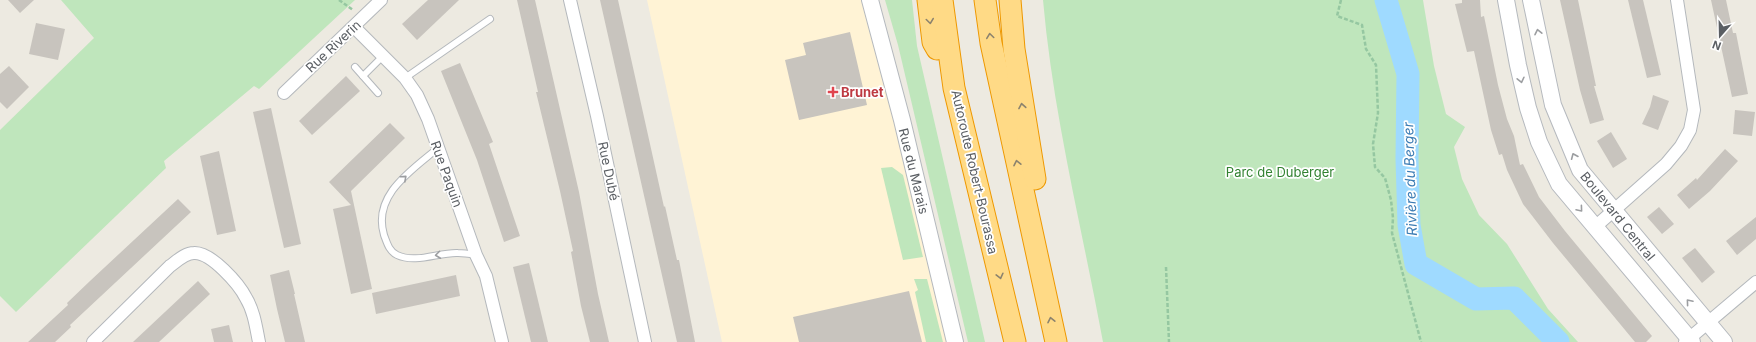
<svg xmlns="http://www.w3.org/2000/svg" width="1756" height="342" font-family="Inter,sans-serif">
<rect width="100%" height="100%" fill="#edeae1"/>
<path fill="#fff3d5" d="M647,0H870L955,342H722Z"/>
<g fill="#bfe6bc">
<path d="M61,0H355L259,89L254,86L164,161L166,168L16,312L0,296V130L94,38Z"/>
<path d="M885,0H912L917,46L985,342H968L898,45Z"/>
<path d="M1043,0H1423L1434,66L1446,114L1465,127L1454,147L1462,179L1479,215L1507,244L1548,309L1578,342H1103C1082,228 1053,115 1043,0Z"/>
<path d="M892,167L903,175L923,257L903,260L881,168Z"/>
<path d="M914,279H927L943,342H926L915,292L918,290Z"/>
</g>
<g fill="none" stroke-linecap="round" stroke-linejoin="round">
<path stroke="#9fdaff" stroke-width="23" d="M1386,0L1408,74L1407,159L1409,225L1416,264L1476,299L1514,298L1558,342"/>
</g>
<g fill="#c8c4be">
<path d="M8,0H34L20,13Z"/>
<path d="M428,0H459L417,40L402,24Z"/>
<path d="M517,0H535L579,192L598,294L609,342H590L581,306L571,252L573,251L560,191L536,92H538Z"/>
<path d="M600,0H618L664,207L665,206L677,260H679L695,342H677Z"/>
<path d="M1462,0H1480L1481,17L1484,16L1498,85L1507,119L1514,136L1520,165L1523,164L1539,197L1565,231L1652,336L1646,342H1635L1553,243L1523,204L1507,170L1502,154L1499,155L1491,130L1474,51L1467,52L1455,4L1462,3Z"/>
<path d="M1560,0H1578L1596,86H1594L1604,120L1590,124L1580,90Z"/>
<path d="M1628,0H1643L1661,75L1647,78Z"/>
<path d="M1711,0H1726L1733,33H1736L1748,94L1732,97Z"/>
<path d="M36,23L65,29L58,60L29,54Z"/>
<path d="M850,32L867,105L799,120L785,60L806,55L803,43Z"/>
<path d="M460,63L493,142L489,144L520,236L504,242L477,160L441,71Z"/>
<path d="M9,66L29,87L7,109L0,102V74Z"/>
<path d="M346,76L360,91L312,135L299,121Z"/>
<path d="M1653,95L1669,101L1658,130L1642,124L1650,107Z"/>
<path d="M271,108L301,244L284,248L253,112Z"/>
<path d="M1735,110L1755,112L1752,136L1733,134Z"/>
<path d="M390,123L405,138L351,191L372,289L351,294L333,209L351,205L329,182Z"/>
<path d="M1611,132L1627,159L1613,168L1597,141Z"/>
<path d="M1725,149L1738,161L1710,191L1689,209L1677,195L1696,178L1697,180Z"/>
<path d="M219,151L236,231L217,235L200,156Z"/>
<path d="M178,199L191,212L70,325L71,327L55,342H28L68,305L67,303L90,281Z"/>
<path d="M1659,207L1674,224L1662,234L1647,217Z"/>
<path d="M1756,217V239L1737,255L1726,241Z"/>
<path d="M1695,248L1715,272L1702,283L1682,258Z"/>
<path d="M529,263L548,342H531L513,267Z"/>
<path d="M289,270L295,294H294L305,342H285L277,309L270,275Z"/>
<path d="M456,275L460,296L376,314L372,293Z"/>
<path d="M198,281L210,294L159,342H133Z"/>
<path d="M909,291L922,342H799L793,317Z"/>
<path d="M229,325L233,342H214L211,329Z"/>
</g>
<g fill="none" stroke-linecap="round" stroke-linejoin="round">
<defs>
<g id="lane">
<path d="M355,67L378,93"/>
<path d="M363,76L383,56"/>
<path d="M405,78L490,19"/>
<path d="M438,148C412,170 372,195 384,235C387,243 389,251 397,255C416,264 439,252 458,253C464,253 470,254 476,255"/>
</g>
<g id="street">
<path d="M570,0L597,116L645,342"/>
<path d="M354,27L405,78L417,95L428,119L476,255L486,276L502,342"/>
<path d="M284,93L381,0"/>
<path d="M1595,227L1666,164L1681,146L1690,130L1694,110L1677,0"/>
<path d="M93,342L170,266C177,261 185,253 194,253C211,252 239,284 246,298C254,311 256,327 259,342"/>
<path d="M1685,342L1756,282"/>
</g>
<g id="secondary">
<path d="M870,0L902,120L955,342"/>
<path d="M1506,0L1518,65L1528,108L1539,142L1559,184L1692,342"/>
<path d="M1531,0L1553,105L1580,170L1724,342"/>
</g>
<g id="highway">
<path d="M928,0L933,42L937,49"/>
<path d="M942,0L954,88L1015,342"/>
<path d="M985,0L991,43L1056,342"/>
<path d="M1010,0L1014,49L1035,179"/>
</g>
</defs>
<use href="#lane" stroke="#b4b8bc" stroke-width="8"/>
<use href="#street" stroke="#b4b8bc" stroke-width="14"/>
<use href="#secondary" stroke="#b5b9be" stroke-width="18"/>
<use href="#highway" stroke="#ee9800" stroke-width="23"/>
<g stroke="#95c7a1" stroke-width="2.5" stroke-dasharray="4 2" stroke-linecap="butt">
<path d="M339,0L353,10"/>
<path d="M1341,0L1337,16L1362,25L1366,49L1376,65L1378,113L1373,144L1375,167L1385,178L1391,200L1393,218L1392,233L1421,342"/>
<path d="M1166,267L1169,342"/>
</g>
<use href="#lane" stroke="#fff" stroke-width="6"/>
<use href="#street" stroke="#fff" stroke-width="12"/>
<use href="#secondary" stroke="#fff" stroke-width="16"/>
<use href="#highway" stroke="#ffda86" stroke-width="21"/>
</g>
<defs><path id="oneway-chevron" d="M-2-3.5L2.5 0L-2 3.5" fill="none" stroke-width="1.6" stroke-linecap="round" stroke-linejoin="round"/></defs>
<g stroke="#8c836e">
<use href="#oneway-chevron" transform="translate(930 21) rotate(82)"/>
<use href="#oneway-chevron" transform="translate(990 36) rotate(-98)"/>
<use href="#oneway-chevron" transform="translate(1022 106) rotate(-100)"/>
<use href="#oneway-chevron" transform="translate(1017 163) rotate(-102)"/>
<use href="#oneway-chevron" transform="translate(1000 276) rotate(76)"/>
<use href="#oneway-chevron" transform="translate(1051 320) rotate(-102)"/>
</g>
<g stroke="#9c9ea1">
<use href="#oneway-chevron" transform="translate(1538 32) rotate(-102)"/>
<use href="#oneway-chevron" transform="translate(1521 80) rotate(77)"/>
<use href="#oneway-chevron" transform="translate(1574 156) rotate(-113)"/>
<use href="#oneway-chevron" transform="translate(404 178) rotate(-42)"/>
<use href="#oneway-chevron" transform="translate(1580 209) rotate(50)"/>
<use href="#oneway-chevron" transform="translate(438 255) rotate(173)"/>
<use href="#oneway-chevron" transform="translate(1689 302) rotate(-130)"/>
</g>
<path fill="#e0444e" stroke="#fff" stroke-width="1.5" d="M831 86h4v4h4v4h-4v4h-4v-4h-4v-4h4z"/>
<g text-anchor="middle" stroke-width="3.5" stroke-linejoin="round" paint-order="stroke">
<g font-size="13" fill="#5a5e63" stroke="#fff">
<text transform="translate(333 46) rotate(-43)" y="5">Rue Riverin</text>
<text transform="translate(609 171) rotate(78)" y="5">Rue Dubé</text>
<text transform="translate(914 171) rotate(76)" y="5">Rue du Marais</text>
<text transform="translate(975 172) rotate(77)" y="5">Autoroute Robert-Bourassa</text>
<text transform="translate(447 174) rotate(70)" y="5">Rue Paquin</text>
<text transform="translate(1618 216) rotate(51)" y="5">Boulevard Central</text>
</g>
<g font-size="13" font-weight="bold" fill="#be3a42" stroke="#fff" text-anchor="start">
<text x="841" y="97">Brunet</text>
</g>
<g font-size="13" fill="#328231" stroke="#fff">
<text x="1280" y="177">Parc de Duberger</text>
</g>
<g font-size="14" font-style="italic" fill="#3a7bb3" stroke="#fff">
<text transform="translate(1410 179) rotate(-92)" y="5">Rivière du Berger</text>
</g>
</g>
<g transform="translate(1720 36) rotate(200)" stroke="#ffffff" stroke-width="3" paint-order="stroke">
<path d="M0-3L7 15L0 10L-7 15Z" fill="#5a5e63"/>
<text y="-6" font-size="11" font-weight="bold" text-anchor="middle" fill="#5a5e63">N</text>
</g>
</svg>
